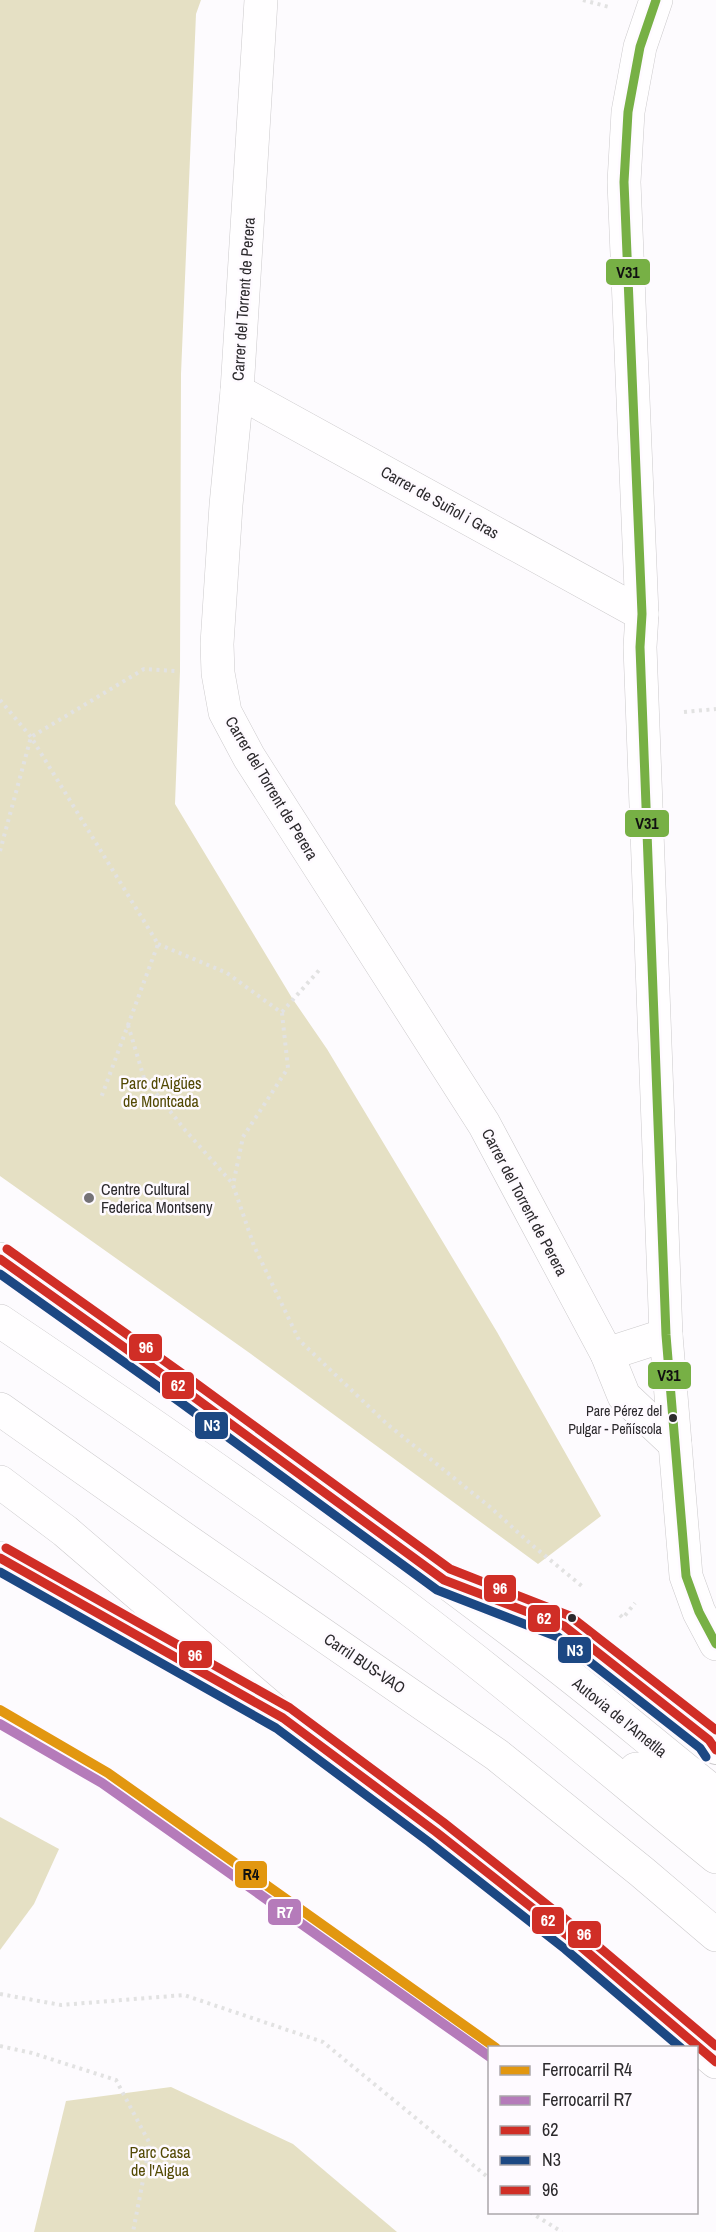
<svg xmlns="http://www.w3.org/2000/svg" width="716" height="2232" font-family="'Archivo Narrow',sans-serif">
<rect width="100%" height="100%" fill="#fdfbfe"/>
<g fill="#e5e0c4">
<path d="M0,0H201L196,14L181,374L180,671L175,804L292,998L327,1049L497,1332L601,1516L538,1564L251,1354L0,1176Z"/>
<path d="M0,1817L59,1849L34,1904L0,1950Z"/>
<path d="M171,2087L293,2144L397,2232H34L66,2101Z"/>
</g>
<g fill="none" stroke-linecap="round" stroke-linejoin="round">
<defs>
<path id="service" d="M464,1587L564,1626L709,1740L716,1750"/>
<g id="minor">
<path d="M261,0L237,391L226,505L217,644L218,673L225,712L249,757L484,1124L607,1354L624,1396L675,1444"/>
<path d="M656,0L640,47L628,112L624,182L642,614L640,647L666,1335L686,1576L699,1612L716,1644"/>
<path d="M237,391L642,614"/>
<path d="M607,1354L666,1335"/>
</g>
<g id="trunk">
<path d="M0,1259C182,1389 365,1519 543,1655C602,1700 658,1748 716,1794"/>
<path d="M0,1409L190,1543L497,1755L642,1872L716,1935"/>
<path d="M0,1482L65,1531L283,1718L436,1832L573,1940L716,2062"/>
<path d="M0,1558L219,1682"/>
</g>
<g id="motorway">
<path d="M0,1321C137,1413 273,1507 405,1606C511,1686 613,1773 716,1857"/>
<path d="M636,1769L716,1820"/>
</g>
</defs>
<use href="#service" stroke="#cccacc" stroke-width="30"/>
<use href="#minor" stroke="#cccacc" stroke-width="34"/>
<use href="#trunk" stroke="#cccacc" stroke-width="34"/>
<use href="#motorway" stroke="#cccacc" stroke-width="34"/>
<g stroke="#e2e2e2" stroke-width="4" stroke-dasharray="3 4.5" stroke-linecap="butt">
<path d="M583,0L609,7"/>
<path d="M0,700L31,737L158,944L101,1098"/>
<path d="M684,712L716,709"/>
<path d="M0,851L31,737L144,669L175,671"/>
<path d="M158,944L227,973L282,1013L288,1068L243,1137L233,1185L254,1246L299,1340L387,1424L490,1507L532,1545L583,1587"/>
<path d="M282,1012L321,968"/>
<path d="M128,1025L144,1078L185,1130L233,1184"/>
<path d="M620,1615L623,1618L635,1603"/>
<path d="M0,1994L61,2005L184,1995L323,2042L490,2179"/>
<path d="M0,2046L32,2053L116,2080L150,2144L133,2232"/>
<path d="M530,2212L562,2232"/>
</g>
<use href="#service" stroke="#fffeff" stroke-width="28"/>
<use href="#minor" stroke="#fffeff" stroke-width="33"/>
<use href="#trunk" stroke="#fffeff" stroke-width="33"/>
<use href="#motorway" stroke="#fffeff" stroke-width="33"/>
<defs>
<g id="bus-1">
<path d="M0,1259L187,1392L444,1580L564,1626L709,1740L716,1750"/>
<path d="M0,1558L283,1718L436,1832L573,1940L716,2062"/>
</g>
<g id="bus-2">
<path d="M0,1274L180,1402L437,1590L558,1637L700,1748L706,1757"/>
<path d="M0,1572L276,1728L429,1842L565,1949L681,2048"/>
</g>
<g id="bus-3">
<path d="M7,1249L194,1382L450,1569L570,1616L716,1730"/>
<path d="M6,1548L290,1708L443,1822L580,1931L716,2046"/>
</g>
<path id="bus-4" d="M656,0L640,47L628,112L624,182L642,614L640,647L666,1335L686,1576L699,1612L716,1644"/>
</defs>
<use href="#bus-1" stroke="#fefaff" stroke-width="14"/>
<use href="#bus-2" stroke="#fefaff" stroke-width="14"/>
<use href="#bus-3" stroke="#fefaff" stroke-width="14"/>
<use href="#bus-4" stroke="#fefaff" stroke-width="14"/>
<use href="#bus-1" stroke="#d02e26" stroke-width="9"/>
<use href="#bus-2" stroke="#1c4883" stroke-width="9"/>
<use href="#bus-3" stroke="#d02e26" stroke-width="9"/>
<use href="#bus-4" stroke="#77b045" stroke-width="9"/>
<defs>
<path id="rail-1" d="M0,1710L108,1773L496,2048"/>
<path id="rail-2" d="M0,1724L102,1783L490,2057"/>
</defs>
<use href="#rail-1" stroke="#fefaff" stroke-width="15"/>
<use href="#rail-2" stroke="#fefaff" stroke-width="15"/>
<use href="#rail-1" stroke="#e29710" stroke-width="10"/>
<use href="#rail-2" stroke="#b57bba" stroke-width="10"/>
</g>
<circle fill="#757376" stroke="#fefaff" stroke-width="2" cx="89" cy="1198" r="6"/>
<g fill="#2c2a2d" stroke="#fefaff" stroke-width="2">
<circle cx="673" cy="1418" r="5"/>
<circle cx="572" cy="1618" r="5"/>
</g>
<g text-anchor="middle" stroke-width="5" stroke-linejoin="round" paint-order="stroke">
<g font-size="14" fill="#2c2a2d" stroke="#fefaff" text-anchor="end">
<text x="662" y="1416">Pare Pérez del<tspan x="662" dy="18">Pulgar - Peñíscola</tspan></text>
</g>
<g font-size="16" fill="#2c2a2d" stroke="#fefaff">
<text transform="translate(243 299) rotate(-86)" y="6">Carrer del Torrent de Perera</text>
<text transform="translate(440 502) rotate(29)" y="6">Carrer de Suñol i Gras</text>
<text transform="translate(272 788) rotate(59)" y="6">Carrer del Torrent de Perera</text>
<text transform="translate(525 1202) rotate(62)" y="6">Carrer del Torrent de Perera</text>
<text transform="translate(365 1663) rotate(34)" y="6">Carril BUS-VAO</text>
<text transform="translate(620 1717) rotate(39)" y="6">Autovia de l'Ametlla</text>
</g>
<g font-size="16" fill="#524803" stroke="#fefaff">
<text x="161" y="1089">Parc d'Aigües<tspan x="161" dy="18">de Montcada</tspan></text>
<text x="160" y="2158">Parc Casa<tspan x="160" dy="18">de l'Aigua</tspan></text>
</g>
<g font-size="16" fill="#2c2a2d" stroke="#fefaff" text-anchor="start">
<text x="101" y="1195">Centre Cultural<tspan x="101" dy="18">Federica Montseny</tspan></text>
</g>
</g>
<g stroke="#fefaff" stroke-width="2">
<rect x="605" y="258" width="46" height="28" rx="6" fill="#77b045"/>
<rect x="624" y="809" width="46" height="29" rx="6" fill="#77b045"/>
<rect x="128" y="1333" width="35" height="29" rx="6" fill="#d02e26"/>
<rect x="647" y="1361" width="45" height="29" rx="6" fill="#77b045"/>
<rect x="161" y="1371" width="34" height="29" rx="6" fill="#d02e26"/>
<rect x="194" y="1411" width="35" height="29" rx="6" fill="#1c4883"/>
<rect x="483" y="1574" width="34" height="29" rx="6" fill="#d02e26"/>
<rect x="527" y="1604" width="34" height="29" rx="6" fill="#d02e26"/>
<rect x="557" y="1636" width="35" height="28" rx="6" fill="#1c4883"/>
<rect x="178" y="1640" width="35" height="29" rx="6" fill="#d02e26"/>
<rect x="234" y="1860" width="34" height="29" rx="6" fill="#e29710"/>
<rect x="267" y="1898" width="35" height="28" rx="6" fill="#b57bba"/>
<rect x="531" y="1906" width="34" height="29" rx="6" fill="#d02e26"/>
<rect x="567" y="1920" width="35" height="29" rx="6" fill="#d02e26"/>
</g>
<g font-size="16" text-anchor="middle" font-weight="bold" fill="#fff">
<text x="146" y="1353">96</text>
<text x="178" y="1391">62</text>
<text x="212" y="1431">N3</text>
<text x="500" y="1594">96</text>
<text x="544" y="1624">62</text>
<text x="575" y="1656">N3</text>
<text x="195" y="1661">96</text>
<text x="285" y="1918">R7</text>
<text x="548" y="1926">62</text>
<text x="584" y="1940">96</text>
</g>
<g font-size="16" text-anchor="middle" font-weight="bold" fill="#111">
<text x="628" y="278">V31</text>
<text x="647" y="829">V31</text>
<text x="669" y="1381">V31</text>
<text x="251" y="1880">R4</text>
</g>
<rect x="488" y="2046" width="210" height="168" fill="#fefaff" stroke="#aaa7ab" stroke-width="1.5"/>
<rect x="500" y="2066" width="30" height="9" fill="#e29710" stroke="#aaa7ab" stroke-width="1.5"/>
<text x="542" y="2076" font-size="18" fill="#2c2a2d">Ferrocarril R4</text>
<rect x="500" y="2096" width="30" height="9" fill="#b57bba" stroke="#aaa7ab" stroke-width="1.5"/>
<text x="542" y="2106" font-size="18" fill="#2c2a2d">Ferrocarril R7</text>
<rect x="500" y="2126" width="30" height="9" fill="#d02e26" stroke="#aaa7ab" stroke-width="1.5"/>
<text x="542" y="2136" font-size="18" fill="#2c2a2d">62</text>
<rect x="500" y="2156" width="30" height="9" fill="#1c4883" stroke="#aaa7ab" stroke-width="1.5"/>
<text x="542" y="2166" font-size="18" fill="#2c2a2d">N3</text>
<rect x="500" y="2186" width="30" height="9" fill="#d02e26" stroke="#aaa7ab" stroke-width="1.5"/>
<text x="542" y="2196" font-size="18" fill="#2c2a2d">96</text>
</svg>
